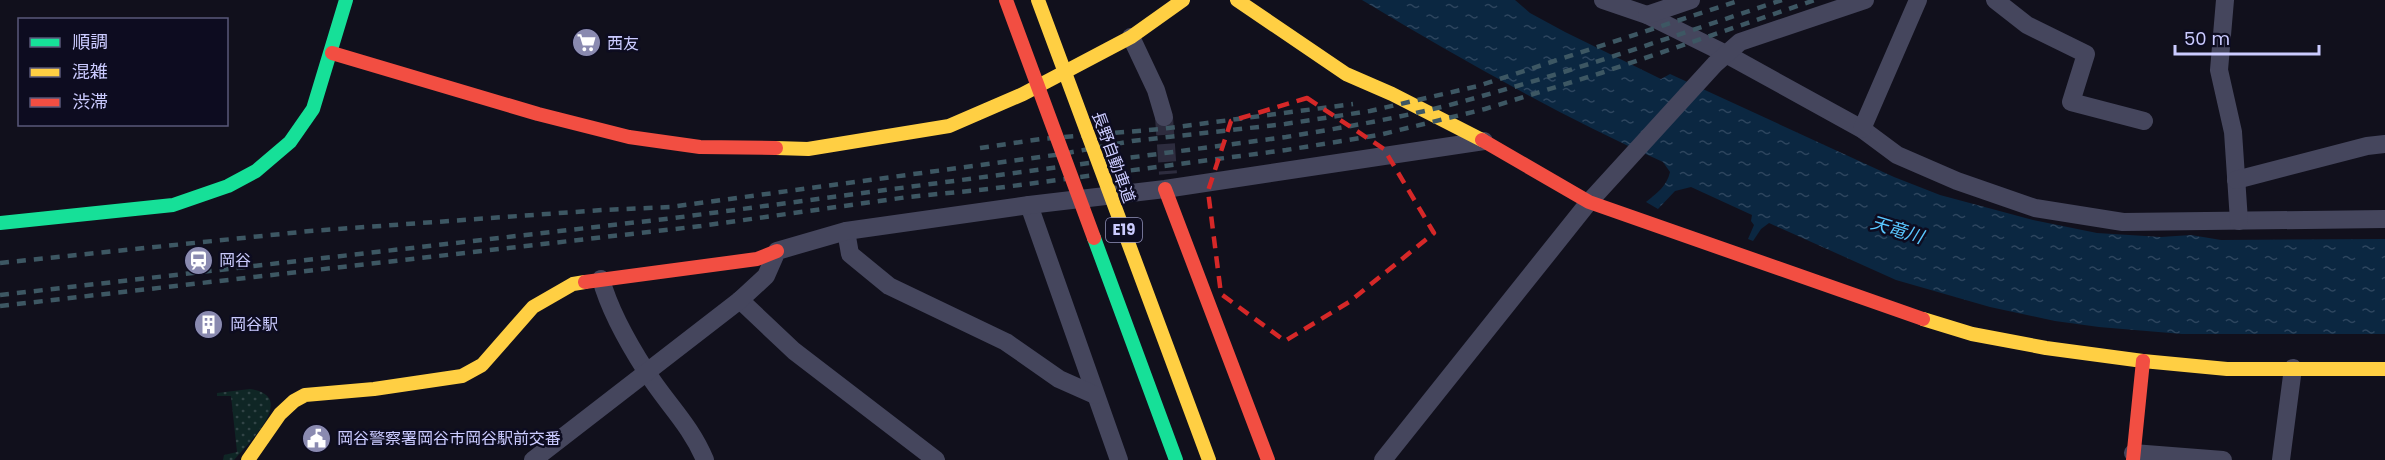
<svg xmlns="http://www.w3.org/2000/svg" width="2385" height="460" font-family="Poppins,'Noto Sans JP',sans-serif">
<defs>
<pattern id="grass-dots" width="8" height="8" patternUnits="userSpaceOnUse" patternTransform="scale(1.5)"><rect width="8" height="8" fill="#0f2625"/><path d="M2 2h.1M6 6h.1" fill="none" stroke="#314446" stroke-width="1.8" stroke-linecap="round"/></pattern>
<pattern id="water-ripples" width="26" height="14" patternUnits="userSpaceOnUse" patternTransform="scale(1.5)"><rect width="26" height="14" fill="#0b2741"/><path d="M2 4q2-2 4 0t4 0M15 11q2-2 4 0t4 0" fill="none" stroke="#2d455e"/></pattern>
</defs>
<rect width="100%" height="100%" fill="#11101c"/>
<path fill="url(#grass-dots)" d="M250,389C299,396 248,443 234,460H223L224,455L237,452L231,396H217V393Z"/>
<path fill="url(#water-ripples)" d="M1362,0H1515L1530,13L1565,32L1661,79L1670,74L1894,177L1940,195L2033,220L2097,233L2161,237L2191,235L2221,240L2385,239V334H2182L2099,327L2055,321L1990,307L1896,280L1769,223L1761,229L1753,241L1748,239L1754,225L1751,221L1752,215L1691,187L1675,191L1658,209L1646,202C1657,193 1667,186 1670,172L1663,162C1559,115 1460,59 1362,0Z"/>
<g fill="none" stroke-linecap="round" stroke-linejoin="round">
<path stroke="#2d2c3e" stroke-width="18" stroke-dasharray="18 9" stroke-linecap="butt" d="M1164,117L1168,174"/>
<g stroke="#45465d" stroke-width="18">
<path d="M1603,0L1647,15L1726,54L1862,129L1897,155L1957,181L2035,208L2123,222L2385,219"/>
<path d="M1995,0L2027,25L2086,54L2071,102L2144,121"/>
<path d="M2225,0L2219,70L2233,132L2239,221"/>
<path d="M1647,15L1691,0"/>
<path d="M1131,37L1156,90L1164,117"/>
<path d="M1862,129L1918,0"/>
<path d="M2236,180L2367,146L2385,144"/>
<path d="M1029,205L1119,460"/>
<path d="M846,231L850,254L889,286L1006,342L1059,379L1095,395"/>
<path d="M601,279C610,312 628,343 646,371C666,403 690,424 705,460"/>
<path d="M740,300L794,351L936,460"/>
<path d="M2133,453L2223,460"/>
<path d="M533,460L740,300L766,276L777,251L846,231L1029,205L1165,189L1484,141"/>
<path d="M1383,460L1589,202L1715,64L1740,42L1865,0"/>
<path d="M2281,460L2293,368"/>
</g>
<path stroke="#16e098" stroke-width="14" d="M0,223L173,205L228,186L256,171L290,142L313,109L346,0"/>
<g stroke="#ffcf43" stroke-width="14">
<path d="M1237,0L1346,74L1392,94L1482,140"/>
<path d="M776,148L808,149L949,126L1023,94L1131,37L1183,0"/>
<path d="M1923,319L1972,334L2046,348L2143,361L2227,369H2385"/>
<path d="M248,460L280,414L294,401L305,395L374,389L462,376L482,365L533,307L573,284L585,282"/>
</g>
<g stroke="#f24e42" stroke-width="14">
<path d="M332,53L538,114L629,137L700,147L776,148"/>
<path d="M1482,140L1589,202L1923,319"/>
<path d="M1165,189L1268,460"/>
<path d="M585,282L757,259L777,251"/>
<path d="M2133,460L2143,361"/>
</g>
<g stroke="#3d5763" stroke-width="4.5" stroke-dasharray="9 8" stroke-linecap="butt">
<path d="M980,148L1041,139L1161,129L1353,104"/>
<path d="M0,263L310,231L602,210L670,207L1062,154L1132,141L1285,124L1370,111L1478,86L1741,0"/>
<path d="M0,295L674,218L1286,137C1352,126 1418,115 1482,96C1583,68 1683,33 1782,0"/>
<path d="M0,306L701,226L908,197L989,189L1286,150L1379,135L1485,109L1601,73L1815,0"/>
</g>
<path stroke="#16e098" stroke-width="14" d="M1094,238L1176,460"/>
<path stroke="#ffcf43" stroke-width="14" d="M1038,0L1209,460"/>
<path stroke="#f24e42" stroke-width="14" d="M1006,0L1094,238"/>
</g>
<path fill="none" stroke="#d62828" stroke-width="4.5" stroke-dasharray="12 8" stroke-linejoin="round" d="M1307,98L1384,149L1434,233L1349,302L1285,341L1221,294L1208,191L1231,121Z"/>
<defs>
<symbol id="supermarket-disc" viewBox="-11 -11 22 22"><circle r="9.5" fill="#8a8ab0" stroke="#0d0c20"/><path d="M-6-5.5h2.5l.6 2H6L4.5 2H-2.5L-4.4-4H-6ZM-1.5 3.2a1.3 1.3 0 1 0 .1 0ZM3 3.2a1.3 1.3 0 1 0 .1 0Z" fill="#fff"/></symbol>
<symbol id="station-disc" viewBox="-11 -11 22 22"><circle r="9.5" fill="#8a8ab0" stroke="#0d0c20"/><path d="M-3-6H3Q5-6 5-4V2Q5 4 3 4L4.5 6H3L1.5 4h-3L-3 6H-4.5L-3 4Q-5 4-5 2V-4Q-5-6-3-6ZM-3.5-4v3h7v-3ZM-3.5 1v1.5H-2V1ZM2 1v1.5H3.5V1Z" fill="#fff"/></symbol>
<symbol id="building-disc" viewBox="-11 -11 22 22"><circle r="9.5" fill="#8a8ab0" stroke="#0d0c20"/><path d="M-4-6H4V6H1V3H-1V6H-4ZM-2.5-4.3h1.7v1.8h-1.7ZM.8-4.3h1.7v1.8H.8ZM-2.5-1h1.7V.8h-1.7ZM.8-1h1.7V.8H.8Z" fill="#fff"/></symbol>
<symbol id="civic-disc" viewBox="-11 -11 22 22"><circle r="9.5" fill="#8a8ab0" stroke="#0d0c20"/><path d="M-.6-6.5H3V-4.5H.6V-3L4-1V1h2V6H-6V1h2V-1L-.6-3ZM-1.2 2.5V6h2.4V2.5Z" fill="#fff"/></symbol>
</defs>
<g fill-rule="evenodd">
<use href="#supermarket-disc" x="570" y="26" width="33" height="33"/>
<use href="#station-disc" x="182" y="244" width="33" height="33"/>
<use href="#building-disc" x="192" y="308" width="33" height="33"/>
<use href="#civic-disc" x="300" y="422" width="33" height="33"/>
</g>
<g text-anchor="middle" stroke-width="5" stroke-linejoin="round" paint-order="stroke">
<rect fill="#0d0c20" stroke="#9292bc" stroke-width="1.5" x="1106" y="218" width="36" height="24" rx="4.5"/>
<g font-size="15" font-weight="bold" fill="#cbcbff">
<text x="1124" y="235">E19</text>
</g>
<g font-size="16" fill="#cbcbff" stroke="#0d0c20" text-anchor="start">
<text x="607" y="49">西友</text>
<text x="219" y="266">岡谷</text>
<text x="230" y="330">岡谷駅</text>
<text x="337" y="444">岡谷警察署岡谷市岡谷駅前交番</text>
</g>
<g font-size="16" fill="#cbcbff" stroke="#0d0c20">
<text transform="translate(1114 157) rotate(70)" y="6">長野自動車道</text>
</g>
<g font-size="18" font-style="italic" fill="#59c7ff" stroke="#0d0c20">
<text transform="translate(1897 230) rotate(17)" y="6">天竜川</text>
</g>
</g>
<rect x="18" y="18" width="210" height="108" fill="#0d0c20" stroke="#595879" stroke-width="1.5"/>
<rect x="30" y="38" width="30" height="9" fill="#16e098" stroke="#595879" stroke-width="1.5"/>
<text x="72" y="48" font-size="18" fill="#cbcbff">順調</text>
<rect x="30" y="68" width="30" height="9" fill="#ffcf43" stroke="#595879" stroke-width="1.5"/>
<text x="72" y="78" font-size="18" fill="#cbcbff">混雑</text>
<rect x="30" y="98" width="30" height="9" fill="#f24e42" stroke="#595879" stroke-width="1.5"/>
<text x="72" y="108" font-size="18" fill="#cbcbff">渋滞</text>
<path d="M2175 45v9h144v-9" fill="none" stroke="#cbcbff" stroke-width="3"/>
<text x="2184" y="45" font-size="18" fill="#cbcbff" stroke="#0d0c20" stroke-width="4.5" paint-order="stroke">50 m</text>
</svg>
